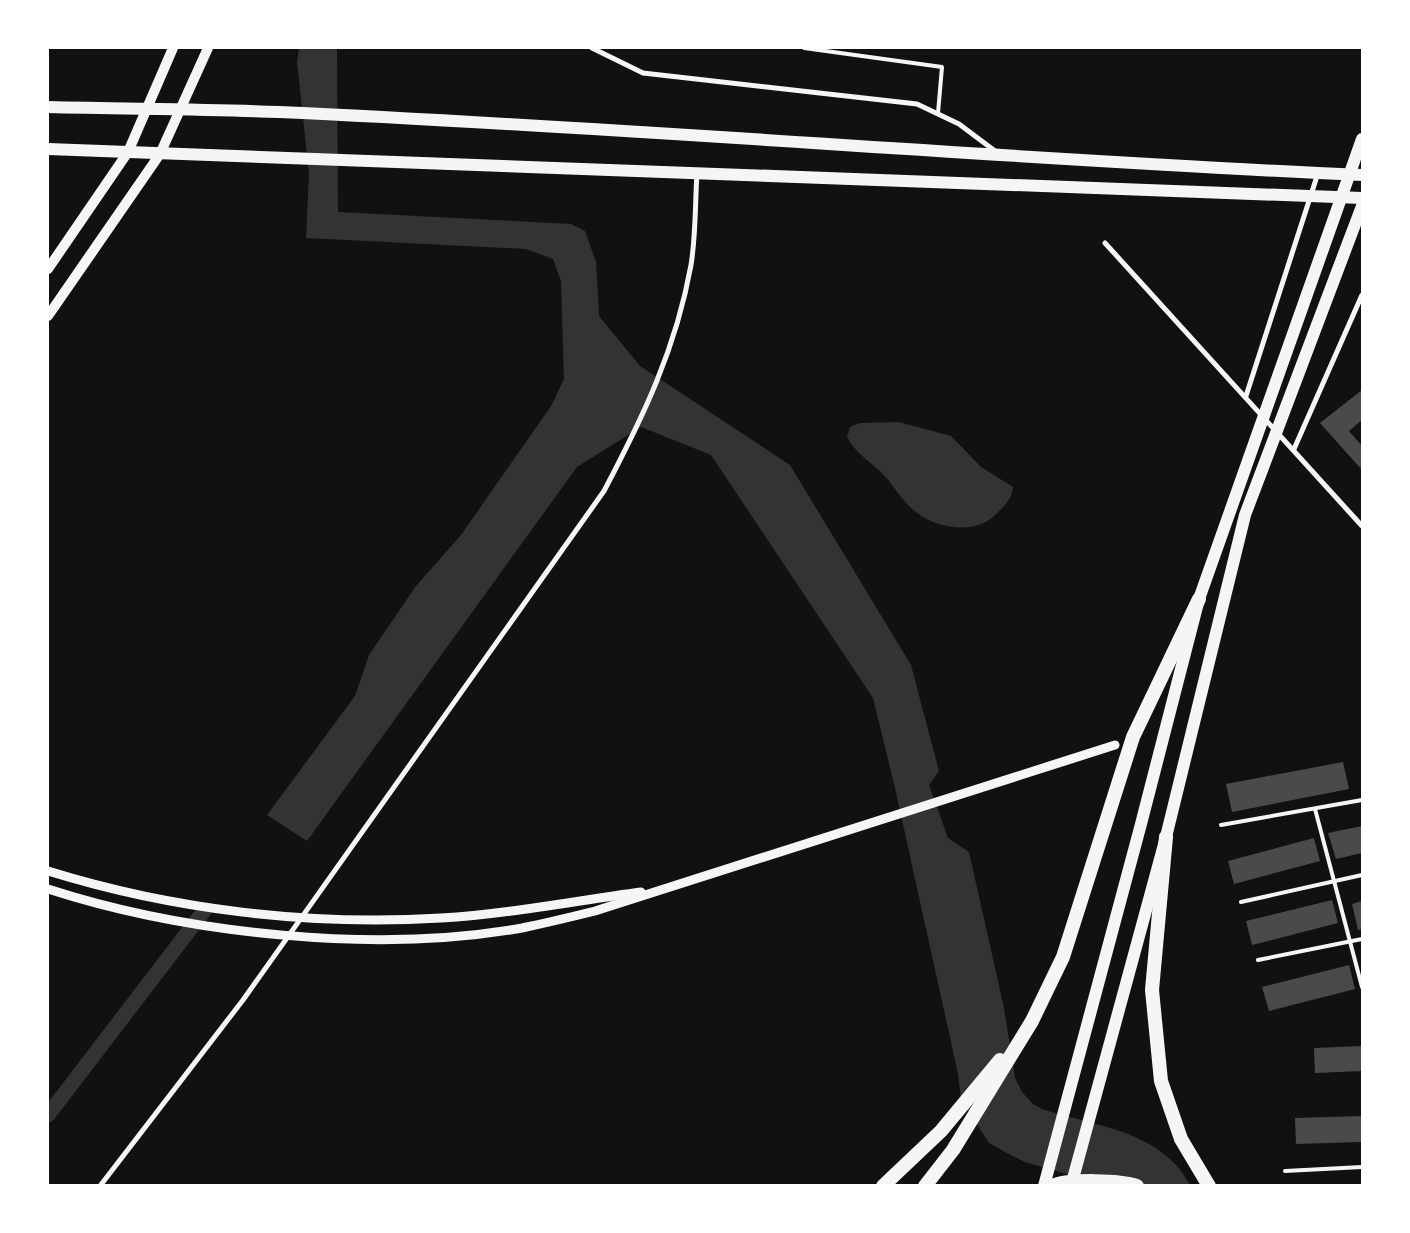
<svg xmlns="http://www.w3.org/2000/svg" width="1410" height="1233" font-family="'Work Sans',sans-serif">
<rect width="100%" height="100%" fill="#111"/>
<g fill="#333">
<path d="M299,48H337L338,212L571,224L585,231L596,262L599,316L640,366L790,465L911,665L939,771L929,785L948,838L969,852L1004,1008L1015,1078L1022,1092L1033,1104L1042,1109C1087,1124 1140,1128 1174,1163C1181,1169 1185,1178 1190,1185H1104L1025,1162L1007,1153L989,1143L961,1099L958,1074L895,788L873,698L711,455L641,427L577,467L307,841L267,815L355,696L369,655L416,586L461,535L551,406L564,379L561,281L553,259L526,249L306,238L309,173L297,62Z"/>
<path d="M899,422L951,436L981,467L1013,487C1012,500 1004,506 995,515C977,534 940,529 920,515C904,505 894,485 881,472C869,461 853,451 847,436L850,427L860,423Z"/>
</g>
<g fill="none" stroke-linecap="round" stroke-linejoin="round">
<path stroke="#333" stroke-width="15" d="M48,1115L204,911"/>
</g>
<g fill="#4a4a4a">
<path d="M1362,390V420L1349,431L1362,446V470L1320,423Z"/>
<path d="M1343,762L1349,789L1232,812L1226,784Z"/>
<path d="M1362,826V853L1336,859L1328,833Z"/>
<path d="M1314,838L1320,861L1234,884L1228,861Z"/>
<path d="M1332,900L1338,923L1252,945L1246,921Z"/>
<path d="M1362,901V929L1358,930L1352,904Z"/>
<path d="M1349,965L1355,989L1269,1011L1262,987Z"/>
<path d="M1362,1046V1071L1315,1073L1314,1048Z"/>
<path d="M1362,1116V1142L1296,1144L1295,1118Z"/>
</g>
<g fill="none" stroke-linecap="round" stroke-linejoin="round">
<g stroke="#f5f5f5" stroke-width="4">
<path d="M804,48L942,67L938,113"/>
<path d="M1315,809L1362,987"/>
<path d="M1221,825L1362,800"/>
<path d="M1241,902L1362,875"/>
<path d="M1258,960L1362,939"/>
<path d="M1285,1171L1362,1167"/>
</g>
<g stroke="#f5f5f5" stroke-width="5">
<path d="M592,48L643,73L917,104L959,124L995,151"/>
<path d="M1105,243L1362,526"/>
<path d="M1246,396L1318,173"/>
<path d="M1294,449L1362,295"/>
<path d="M100,1186L243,1000L604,491C643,417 676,349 691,265C696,235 695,203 697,173"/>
</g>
<g stroke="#f5f5f5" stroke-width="9">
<path d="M48,871C174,910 309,926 441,918C508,914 574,901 641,892"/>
<path d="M48,889C187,934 377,954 522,928C546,923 571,917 595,911L1115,745"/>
</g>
<g stroke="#f5f5f5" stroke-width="10">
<path d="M48,269L128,152L173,48"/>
<path d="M48,316L160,154L208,48"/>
</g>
<g stroke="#f5f5f5" stroke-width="12">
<path d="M48,107C125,109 202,109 279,112C640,128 1001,159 1362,175"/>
<path d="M48,149L1362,198"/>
<path d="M1044,1186L1141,824L1199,599L1362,139"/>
<path d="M1071,1186L1166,837L1245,515L1362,206"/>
</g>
<g stroke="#f5f5f5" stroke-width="14">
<path d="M1166,837L1152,990L1161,1081L1181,1139L1209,1186"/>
<path d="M883,1186L941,1131L1000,1060"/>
<path d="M925,1186L953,1150L1032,1021L1063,957L1133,737L1199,599"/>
<path d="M1052,1186C1069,1179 1120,1180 1137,1186"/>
</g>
</g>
<rect width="1410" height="1233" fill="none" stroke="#ffffff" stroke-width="98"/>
</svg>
